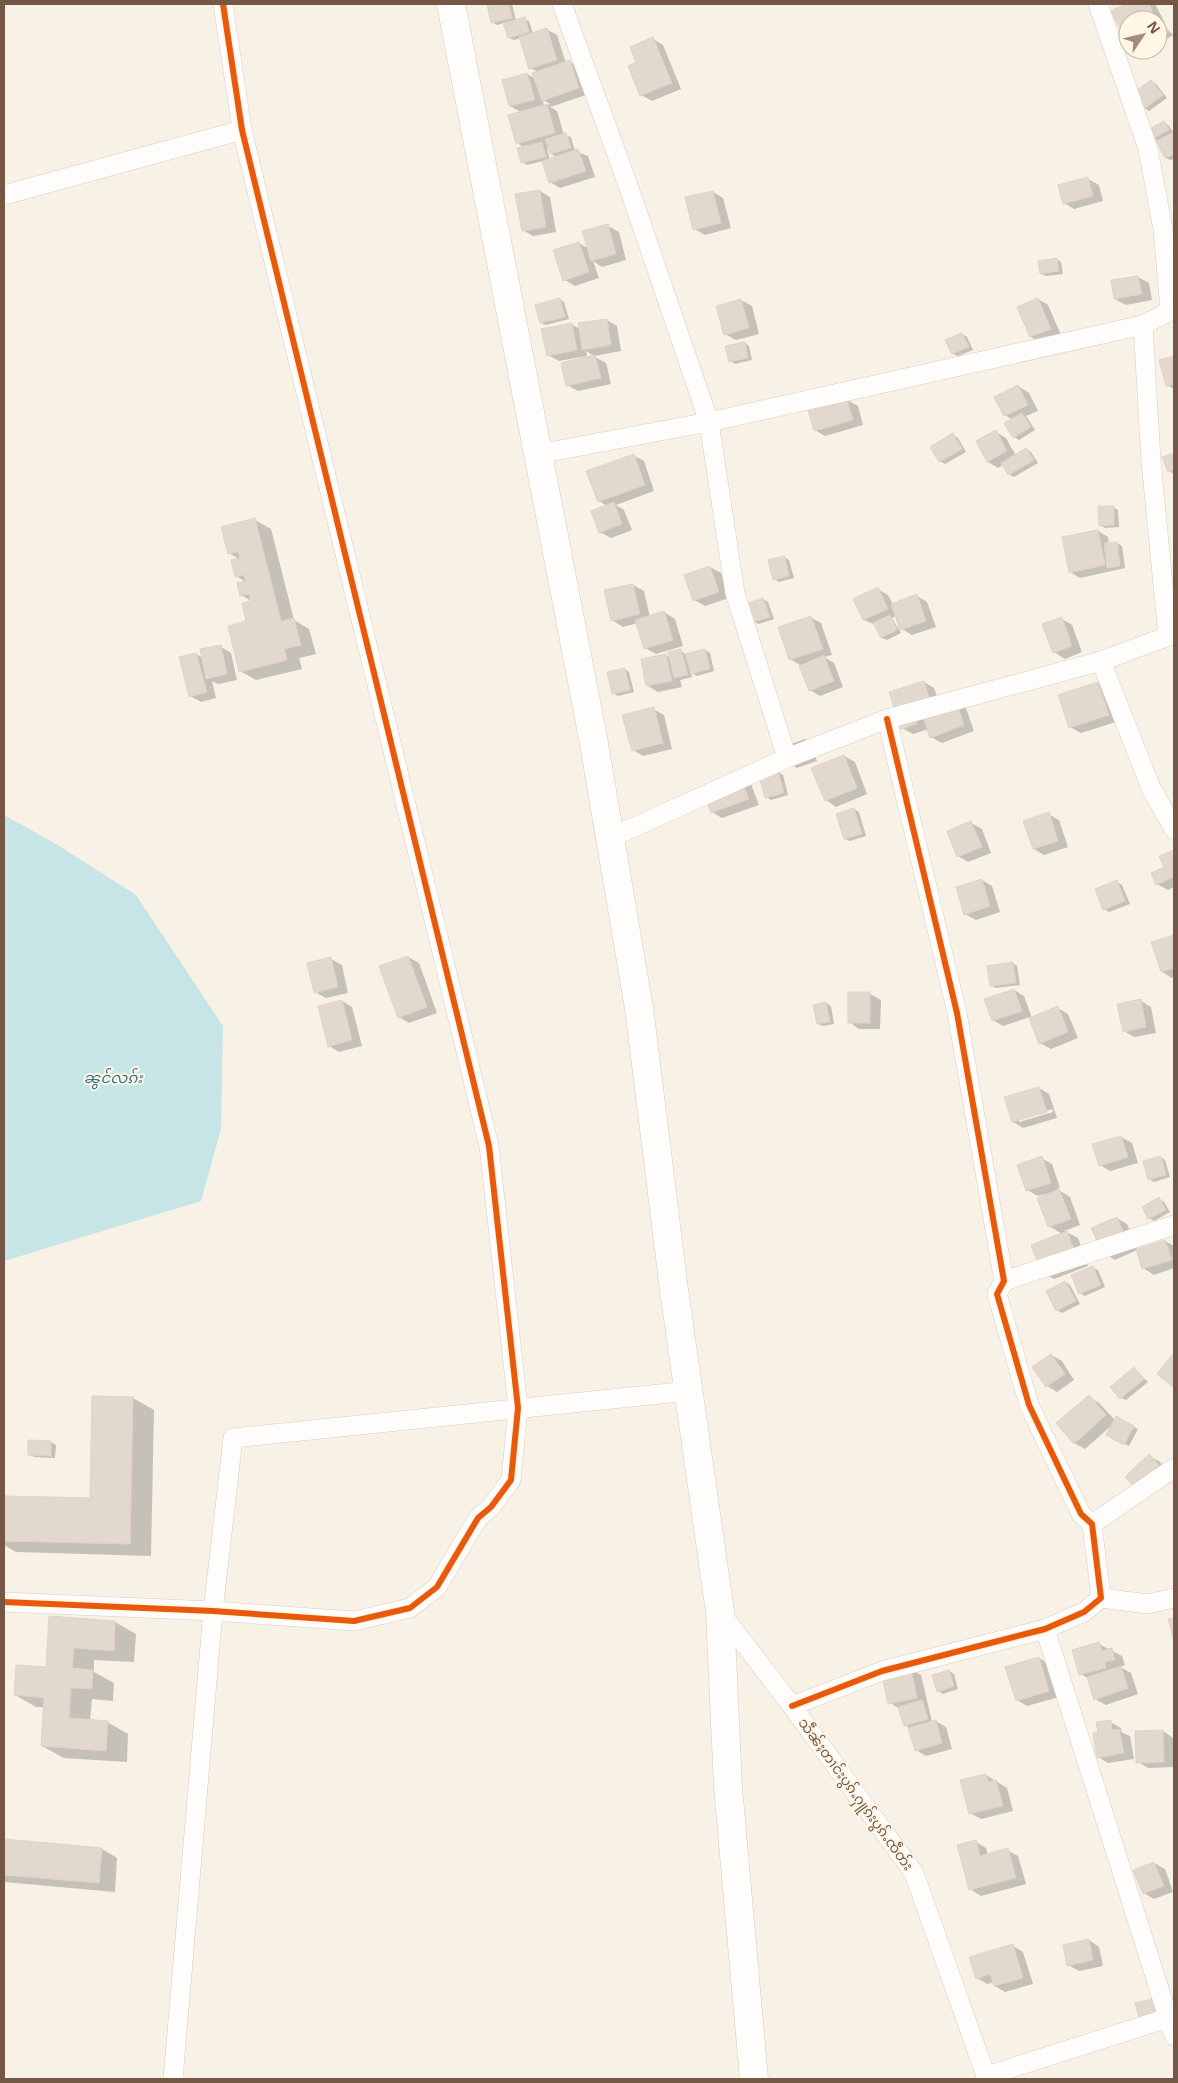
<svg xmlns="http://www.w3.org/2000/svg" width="1178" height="2083" font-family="'Noto Sans','Noto Sans Myanmar',sans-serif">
<rect width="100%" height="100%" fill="#f7f1e6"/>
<path fill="#c7e4e7" d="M4,815L56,844L136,895L223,1026L221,1129L201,1201L4,1261Z"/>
<g fill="#0003" fill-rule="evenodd">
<path d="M488,4H512L516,21L524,19L529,21L533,34L546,29L557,35L566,63L570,62L580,68L589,94L550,107L557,111L564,135L571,137L575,151L588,156L595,177L560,188L550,182L543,161L527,165L522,162L525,148L517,143L521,112L510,106L527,74L536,79L538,72L530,68L521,38L514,40L509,38L504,23L497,25L492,22ZM543,100L550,104L544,106ZM549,148L551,154L557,157L550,160L547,149Z"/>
<path d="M1129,4H1155L1165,23L1163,24L1173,35L1158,45V20H1128V35L1123,32L1113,12Z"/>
<path d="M653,39L663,45L681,89L652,101L641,95L638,63Z"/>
<path d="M1129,50H1150L1137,58L1132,55Z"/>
<path d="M1151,81L1156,84L1167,98L1149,111L1145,108Z"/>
<path d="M1164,122L1168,125L1174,133V159L1170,160L1166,158L1157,140L1153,138Z"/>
<path d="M1088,179L1099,185L1103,201L1074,209L1064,203Z"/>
<path d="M540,191L550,197L556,232L533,236L523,230Z"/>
<path d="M713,192L723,198L731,228L705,235L694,229Z"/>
<path d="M608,226L619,232L626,260L602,267L593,261L599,278L575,286L565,280L579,243L589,249Z"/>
<path d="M1057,259L1061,262L1063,274L1046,276L1041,274Z"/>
<path d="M1138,277L1149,283L1152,300L1126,305L1115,299Z"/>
<path d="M559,299L564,302L569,319L546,325L541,323Z"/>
<path d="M1038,299L1048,305L1061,335L1041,343L1031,337Z"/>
<path d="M741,300L752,306L759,334L736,340L725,334Z"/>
<path d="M607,320L617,326L621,351L594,356L586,351L587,356L559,361L548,355L571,324L580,329Z"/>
<path d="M962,334L967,337L973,350L958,356L953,354Z"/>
<path d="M744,343L749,346L752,360L735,364L730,361Z"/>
<path d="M595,357L606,363L611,384L578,391L567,385Z"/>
<path d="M1174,357V389L1167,385L1160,361Z"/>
<path d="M1018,386L1029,393L1038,411L1026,416L1035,430L1019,440L1014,437L1013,420L1005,415L996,397Z"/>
<path d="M847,400L858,406L863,425L825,436L815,430Z"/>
<path d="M996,432L1006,438L1016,456L1026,449L1031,452L1038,463L1014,477L1009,474L1003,465L998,468L988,462Z"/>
<path d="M953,435L958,438L966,452L945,464L940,461Z"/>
<path d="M1174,454V474L1169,471L1164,458Z"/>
<path d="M633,455L644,461L654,491L616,505L624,510L632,530L611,538L600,532L607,506L599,501Z"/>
<path d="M1113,507L1118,510L1119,527L1105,528L1100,525Z"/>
<path d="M255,520L271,529L294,620L309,629L316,654L299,658L302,669L256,680L240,671L248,622L253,602L241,595L246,582L236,576L239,559L229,553Z"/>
<path d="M1098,531L1108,537L1109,544L1117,543L1122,546L1125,568L1080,578L1070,572Z"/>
<path d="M784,557L789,560L794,578L779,582L774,579Z"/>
<path d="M710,567L721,573L729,598L705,606L694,600Z"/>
<path d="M633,585L644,591L650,617L664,612L675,619L683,646L656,654L645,648L638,623L623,627L612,620Z"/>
<path d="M878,589L888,595L893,604L917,596L927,602L936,627L912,635L902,629L896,616L892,618L901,633L887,640L882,638L876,625L864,620L855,599Z"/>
<path d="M763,599L768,602L774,619L759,624L754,622Z"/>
<path d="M810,617L821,623L832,655L824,657L834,663L843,687L820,696L810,690L800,665L790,659Z"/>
<path d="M1062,619L1072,625L1082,652L1065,659L1054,652Z"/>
<path d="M221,647L231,653L237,680L218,684L212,681L216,698L201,702L190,696L196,654L203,658Z"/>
<path d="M681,650L686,655L705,650L710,653L714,671L697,676L691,673L692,677L680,680L682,687L658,692L648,686L666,655L670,658Z"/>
<path d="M625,669L629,672L634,692L618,696L613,693Z"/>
<path d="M924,682L934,688L938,699L963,700L974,731L942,743L931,737L929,729L913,734L902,728Z"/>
<path d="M1098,683L1109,690L1119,721L1081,733L1070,727Z"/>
<path d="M653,709L664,715L672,749L643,756L633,750Z"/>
<path d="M805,739L810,742L817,761L797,768L792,765L785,746Z"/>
<path d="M844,756L855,762L867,794L836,807L826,800Z"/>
<path d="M778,772L783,775L788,795L771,800L766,797Z"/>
<path d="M751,784L759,805L722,818L712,812L704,792Z"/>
<path d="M854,809L859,812L866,836L850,841L845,839Z"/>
<path d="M1048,814L1059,820L1068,847L1044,855L1034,849Z"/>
<path d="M971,823L982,829L991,853L968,862L958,856Z"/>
<path d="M1174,851V887L1168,890L1157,884L1165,867L1161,857Z"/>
<path d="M982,880L992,886L1000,912L976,920L965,914Z"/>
<path d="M1117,882L1122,885L1130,904L1109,912L1104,909Z"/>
<path d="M1174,936V977L1172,978L1162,972L1153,943Z"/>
<path d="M408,957L419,963L437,1013L409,1023L399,1017Z"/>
<path d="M331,959L342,965L348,993L326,998L315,992Z"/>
<path d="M1012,963L1017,966L1020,985L996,988L991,985Z"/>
<path d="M1014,990L1024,996L1032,1018L1058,1008L1068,1014L1078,1038L1051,1049L1040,1043L1030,1017L1003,1026L993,1020Z"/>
<path d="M849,993L870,994L881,1000L880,1029H859L849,1022Z"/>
<path d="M342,1001L352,1007L362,1046L339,1052L329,1046Z"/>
<path d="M1141,1001L1151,1007L1156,1033L1134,1037L1124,1031Z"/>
<path d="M826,1003L831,1006L834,1024L823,1026L818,1024Z"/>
<path d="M1039,1088L1049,1094L1057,1118L1023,1128L1013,1122ZM1052,1109L1053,1112L1019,1122V1119Z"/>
<path d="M1121,1137L1132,1143L1138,1163L1110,1171L1100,1165Z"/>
<path d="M1161,1157L1165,1160L1170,1177L1154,1182L1149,1179Z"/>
<path d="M1041,1158L1052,1164L1060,1188L1057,1189L1070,1197L1080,1225L1064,1231L1078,1238L1088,1266L1054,1279L1043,1273L1062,1234L1049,1226L1044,1194L1038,1196L1027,1190Z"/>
<path d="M1159,1199L1164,1202L1170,1212L1154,1221L1149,1218Z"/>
<path d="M1117,1218L1127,1224L1138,1250L1165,1241L1174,1246V1268L1154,1275L1143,1268L1137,1250L1115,1260L1104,1253Z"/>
<path d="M1093,1268L1098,1270L1105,1287L1085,1296L1080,1293Z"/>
<path d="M1065,1282L1070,1285L1080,1304L1062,1313L1057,1310Z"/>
<path d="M1051,1355L1062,1361L1074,1380L1057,1392L1047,1386Z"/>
<path d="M1173,1356L1174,1357V1386L1158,1374Z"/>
<path d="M1134,1369L1148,1382L1126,1400L1121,1398Z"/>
<path d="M1089,1397L1099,1403L1115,1420L1116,1418L1138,1429L1129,1446L1107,1435L1112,1425L1085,1449L1074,1443Z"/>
<path d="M133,1398L154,1410L151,1556L16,1552L4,1545V1497L91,1499Z"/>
<path d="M51,1442L56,1445L55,1458L34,1457L29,1454Z"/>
<path d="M1149,1456L1160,1462L1172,1475L1149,1496Z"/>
<path d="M50,1618L115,1622L136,1634L134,1662L94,1660V1672L114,1683L113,1701L92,1699L90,1721L107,1722L128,1734L127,1762L64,1758L42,1746L45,1707H36L15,1695L47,1669Z"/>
<path d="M1099,1644L1122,1656L1125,1665L1120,1667L1131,1673L1138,1694L1106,1705L1095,1699L1089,1679L1081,1674Z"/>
<path d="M1039,1658L1049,1664L1059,1697L1027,1706L1017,1700Z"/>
<path d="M910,1669L921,1675L932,1722L936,1721L946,1727L952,1749L926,1756L916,1750L909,1728L905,1725L900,1709L890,1703Z"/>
<path d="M949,1671L954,1674L958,1689L943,1694L938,1691Z"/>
<path d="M1110,1722L1121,1728V1732L1130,1736L1134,1759L1108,1763L1098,1757L1099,1734Z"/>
<path d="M1163,1731L1173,1738L1174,1767L1148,1768L1138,1762Z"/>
<path d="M986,1775L1007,1788L1013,1811L981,1819L970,1813Z"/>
<path d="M4,1840L102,1849L117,1858L115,1892L4,1882Z"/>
<path d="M976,1842L986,1848L988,1855L1007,1850L1018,1856L1026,1884L981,1896L970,1889Z"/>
<path d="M1154,1863L1165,1869L1173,1892L1154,1899L1144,1893Z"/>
<path d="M1089,1940L1099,1947L1103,1966L1079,1971L1068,1965Z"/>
<path d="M1013,1946L1023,1952L1033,1984L1005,1992L995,1986L994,1982L987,1984L977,1978Z"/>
</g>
<g fill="#e3d8ce" stroke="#e0d3c8">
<path d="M487,4H509L512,18L491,23Z"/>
<path d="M1126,4H1149L1155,17L1149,20H1128V31L1122,33L1111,11Z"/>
<path d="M525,17L529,32L508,38L503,23Z"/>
<path d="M1161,21L1169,32L1158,39V23Z"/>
<path d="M547,28L557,60L529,69L519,37Z"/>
<path d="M653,37L672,83L640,96L628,66L636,62L630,47Z"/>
<path d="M1128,42V50H1141L1131,56L1124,44Z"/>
<path d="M570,60L579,88L542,101L532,73Z"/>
<path d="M527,73L535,100L509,106L502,80Z"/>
<path d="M1151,80L1163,95L1144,109L1132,94Z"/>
<path d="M547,104L555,133L516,144L508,115Z"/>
<path d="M1164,121L1169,130L1152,139L1147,130Z"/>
<path d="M1174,132V154L1165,158L1156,141Z"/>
<path d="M566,133L571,148L550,154L545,139Z"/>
<path d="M542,142L546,157L521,163L517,148Z"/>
<path d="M578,149L586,171L549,183L542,161Z"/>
<path d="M1088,177L1093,196L1063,204L1058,185Z"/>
<path d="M540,190L546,227L522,231L515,194Z"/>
<path d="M713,191L721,223L693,230L685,197Z"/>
<path d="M608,224L616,254L591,261L582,231Z"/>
<path d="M579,242L589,272L563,281L553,250Z"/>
<path d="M1057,258L1059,271L1040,274L1038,261Z"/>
<path d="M1138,276L1142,294L1114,299L1111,280Z"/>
<path d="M560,298L565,317L540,323L535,305Z"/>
<path d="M1038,298L1051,329L1030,337L1017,307Z"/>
<path d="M741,299L749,328L724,335L716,306Z"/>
<path d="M607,319L611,345L582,350L578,323Z"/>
<path d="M572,323L577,350L547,356L541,329Z"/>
<path d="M962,333L969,347L952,354L945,340Z"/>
<path d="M745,342L748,358L729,362L725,346Z"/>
<path d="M595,355L601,378L566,386L561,363Z"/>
<path d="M1174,356V384L1166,386L1159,360Z"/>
<path d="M1018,385L1028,405L1004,416L994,397Z"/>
<path d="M847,399L853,420L814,431L808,410Z"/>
<path d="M1022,413L1031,427L1013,438L1004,423Z"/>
<path d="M996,430L1007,451L987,462L976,441Z"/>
<path d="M953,433L962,449L939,462L930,447Z"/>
<path d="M1026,448L1034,460L1008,475L1001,463Z"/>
<path d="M1174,453V470L1168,472L1162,457Z"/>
<path d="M634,454L645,485L598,502L586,471Z"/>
<path d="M614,502L622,524L599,533L591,511Z"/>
<path d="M1098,506H1114V525L1099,526Z"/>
<path d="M255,518L281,621L294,618L301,645L284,649L287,660L239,672L228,626L246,621L242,603L251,601L249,594L240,596L237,583L246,581L244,575L235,577L231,560L240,558L238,552L228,554L221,527Z"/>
<path d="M1098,530L1105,565L1069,573L1062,537Z"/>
<path d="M1117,542L1120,566L1107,568L1104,543Z"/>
<path d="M785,556L789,576L773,580L768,560Z"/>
<path d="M710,566L719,592L693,601L684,575Z"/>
<path d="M633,584L640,614L611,621L604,590Z"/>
<path d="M878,587L888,609L863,620L853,599Z"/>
<path d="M917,594L926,621L900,630L891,604Z"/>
<path d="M763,598L770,617L753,622L746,604Z"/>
<path d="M664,611L673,640L644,649L635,620Z"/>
<path d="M890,615L897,630L881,638L873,623Z"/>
<path d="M811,616L823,649L789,660L778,627Z"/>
<path d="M1062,617L1072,646L1053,653L1042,624Z"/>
<path d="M221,645L227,674L206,679L200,649Z"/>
<path d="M681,649L688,675L674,678L668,652Z"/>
<path d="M705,649L710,669L691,674L685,654Z"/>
<path d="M196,653L207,692L189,697L179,657Z"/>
<path d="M666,654L672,681L646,686L641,659Z"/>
<path d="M824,655L834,681L809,691L799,666Z"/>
<path d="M625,668L630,690L612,694L607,672Z"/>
<path d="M924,681L930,700L911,706L917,724L901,729L889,692Z"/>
<path d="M1098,682L1109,715L1069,728L1058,695Z"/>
<path d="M953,693L964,725L930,738L919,705Z"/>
<path d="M654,707L663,743L632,751L622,715Z"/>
<path d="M844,755L857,788L825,801L811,768Z"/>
<path d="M778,771L784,793L765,798L759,776Z"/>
<path d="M740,777L749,799L711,813L702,791Z"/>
<path d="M854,808L862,834L844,839L836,814Z"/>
<path d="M1049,812L1058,841L1033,849L1023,821Z"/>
<path d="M971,821L982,847L957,857L947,831Z"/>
<path d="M1174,850V877L1156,885L1151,873L1164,867L1159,856Z"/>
<path d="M982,879L990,906L964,915L956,887Z"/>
<path d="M1117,880L1125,901L1103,910L1095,889Z"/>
<path d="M1174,935V968L1161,972L1151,942Z"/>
<path d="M408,956L427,1007L398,1018L379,966Z"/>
<path d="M331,957L338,987L314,993L307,963Z"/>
<path d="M1013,962L1016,983L990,986L987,966Z"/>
<path d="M1014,989L1022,1011L992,1021L984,999Z"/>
<rect x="848" y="992" width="22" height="31"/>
<path d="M1141,999L1146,1027L1123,1032L1117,1004Z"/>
<path d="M342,1000L352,1040L328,1047L318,1006Z"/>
<path d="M826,1002L830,1022L817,1024L813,1005Z"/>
<path d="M1058,1006L1068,1032L1039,1044L1029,1018Z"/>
<path d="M1039,1087L1047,1112L1012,1122L1004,1097Z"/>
<path d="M1121,1136L1128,1157L1099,1166L1092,1144Z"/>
<path d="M1042,1156L1051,1183L1026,1191L1017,1165Z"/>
<path d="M1161,1156L1166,1175L1148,1180L1143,1161Z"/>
<path d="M1059,1189L1071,1219L1048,1227L1037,1198Z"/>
<path d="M1159,1197L1166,1210L1148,1219L1142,1207Z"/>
<path d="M1117,1217L1128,1243L1103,1254L1091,1228Z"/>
<path d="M1067,1231L1078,1260L1042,1274L1031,1245Z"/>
<path d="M1165,1240L1172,1260L1142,1269L1136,1249Z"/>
<path d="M1093,1266L1101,1285L1079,1294L1071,1275Z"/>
<path d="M1065,1281L1076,1301L1056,1311L1046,1291Z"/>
<path d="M1051,1354L1065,1374L1046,1387L1032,1367Z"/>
<path d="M1172,1355L1174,1356L1173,1387L1157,1374Z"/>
<path d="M1134,1367L1144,1379L1120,1399L1110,1387Z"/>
<path d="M1089,1395L1106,1415L1074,1444L1056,1423Z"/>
<path d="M92,1396L133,1397L130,1544L4,1541V1496L90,1498Z"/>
<path d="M1116,1416L1134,1426L1124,1445L1106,1435Z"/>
<path d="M28,1440L51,1441V1456L28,1455Z"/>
<path d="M1149,1454L1162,1469L1138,1491L1125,1477Z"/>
<path d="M49,1616L115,1621L114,1651L74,1648L72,1668L93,1670L92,1689L71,1688L69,1718L108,1721L106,1751L41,1746L44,1698L14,1695L16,1665L46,1667Z"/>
<path d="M1174,1618V1641L1168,1619Z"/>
<path d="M1099,1642L1102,1651L1112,1648L1115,1660L1105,1662L1106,1668L1079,1675L1072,1650Z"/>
<path d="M1039,1657L1049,1691L1016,1701L1005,1667Z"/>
<path d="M1121,1666L1128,1688L1094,1700L1087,1677Z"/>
<path d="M911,1668L917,1698L888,1704L882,1675Z"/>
<path d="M949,1670L954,1686L937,1692L932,1675Z"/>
<path d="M922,1700L928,1719L904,1726L898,1707Z"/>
<path d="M936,1720L942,1743L915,1751L908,1728Z"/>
<path d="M1111,1720L1112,1730L1119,1729L1124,1753L1097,1758L1093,1733L1098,1732L1096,1722Z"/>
<path d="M1163,1730L1164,1762L1136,1763L1135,1731Z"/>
<path d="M986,1774L988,1782L996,1780L1003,1806L969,1814L960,1780Z"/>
<path d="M4,1839L102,1848L99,1883L4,1875Z"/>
<path d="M976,1840L980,1856L1008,1848L1016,1878L969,1890L957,1845Z"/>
<path d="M1154,1862L1164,1886L1143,1894L1133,1870Z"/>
<path d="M1089,1939L1093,1960L1067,1966L1063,1945Z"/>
<path d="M1013,1944L1023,1978L994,1986L990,1974L976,1979L969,1957Z"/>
<path d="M1157,1998L1160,2011L1139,2017L1135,2003Z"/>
</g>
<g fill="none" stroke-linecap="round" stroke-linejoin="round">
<defs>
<g id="minor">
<path d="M562,4L628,185L709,422L735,593L787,758"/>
<path d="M1098,4L1148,149L1163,229L1170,310"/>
<path d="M4,195L242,130"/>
<path d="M1143,325L1151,461L1168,636"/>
<path d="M538,454L709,422L1143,325L1174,309"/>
<path d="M1101,661L1151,788L1174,829"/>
<path d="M610,838L787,758L887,719L1101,661L1174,634"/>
<path d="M1004,1281L1174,1225"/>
<path d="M1092,1524L1174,1468"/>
<path d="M1101,1598L1148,1604L1174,1598"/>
<path d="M4,1602L213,1611L354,1621L410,1608L437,1587L478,1518L491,1507L511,1480L518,1408L489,1146L242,130L223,4"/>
<path d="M720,1612L792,1706L914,1873L987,2079"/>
<path d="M1045,1629L1174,2036"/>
<path d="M792,1706L882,1671L1045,1629L1084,1612L1101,1598L1092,1524L1081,1514L1029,1405L997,1294L1004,1281L957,1013L887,719"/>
<path d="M986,2076L1168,2018"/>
<path d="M173,2079L213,1611L233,1438L689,1391"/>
</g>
<path id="secondary" d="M451,4L593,738L639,1008L674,1290L720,1612L728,1787L754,2079"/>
</defs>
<use href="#minor" stroke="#d8cec4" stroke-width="20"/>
<use href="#secondary" stroke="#d7ccc2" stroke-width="29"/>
<use href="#minor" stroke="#fefdfb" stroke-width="19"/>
<use href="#secondary" stroke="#fefdfb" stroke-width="28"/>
<defs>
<g id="cycleway">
<path d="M4,1602L213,1611L354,1621L410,1608L437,1587L478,1518L491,1507L511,1480L518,1408L489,1146L242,130L223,4"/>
<path d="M792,1706L882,1671L1045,1629L1084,1612L1101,1598L1092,1524L1081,1514L1029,1405L997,1294L1004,1281L957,1013L887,719"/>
</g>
</defs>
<use href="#cycleway" stroke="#fff6e6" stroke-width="9"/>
<use href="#cycleway" stroke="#e8590c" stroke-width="6"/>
</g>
<g text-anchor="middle" stroke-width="4" stroke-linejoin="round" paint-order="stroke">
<g font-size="14" fill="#755745" stroke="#fff6e6">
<text transform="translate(856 1794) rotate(54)" y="5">သဵၼ်ႈတၢင်းပွၵ်ႉႁူၵ်းပွၵ်ႉၸဵတ်း</text>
</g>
<g font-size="15" font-style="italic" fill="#3b7583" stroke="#fff6e6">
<text x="113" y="1083">ၼွင်လၵ်း</text>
</g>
</g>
<rect width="1178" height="2083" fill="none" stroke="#755745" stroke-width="10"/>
<g transform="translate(1143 35) rotate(55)"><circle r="24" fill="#fff6e6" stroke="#c8b6a6"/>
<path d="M0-4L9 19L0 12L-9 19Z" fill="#a28d7d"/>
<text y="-8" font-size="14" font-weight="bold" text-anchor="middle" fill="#755745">N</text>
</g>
</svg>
